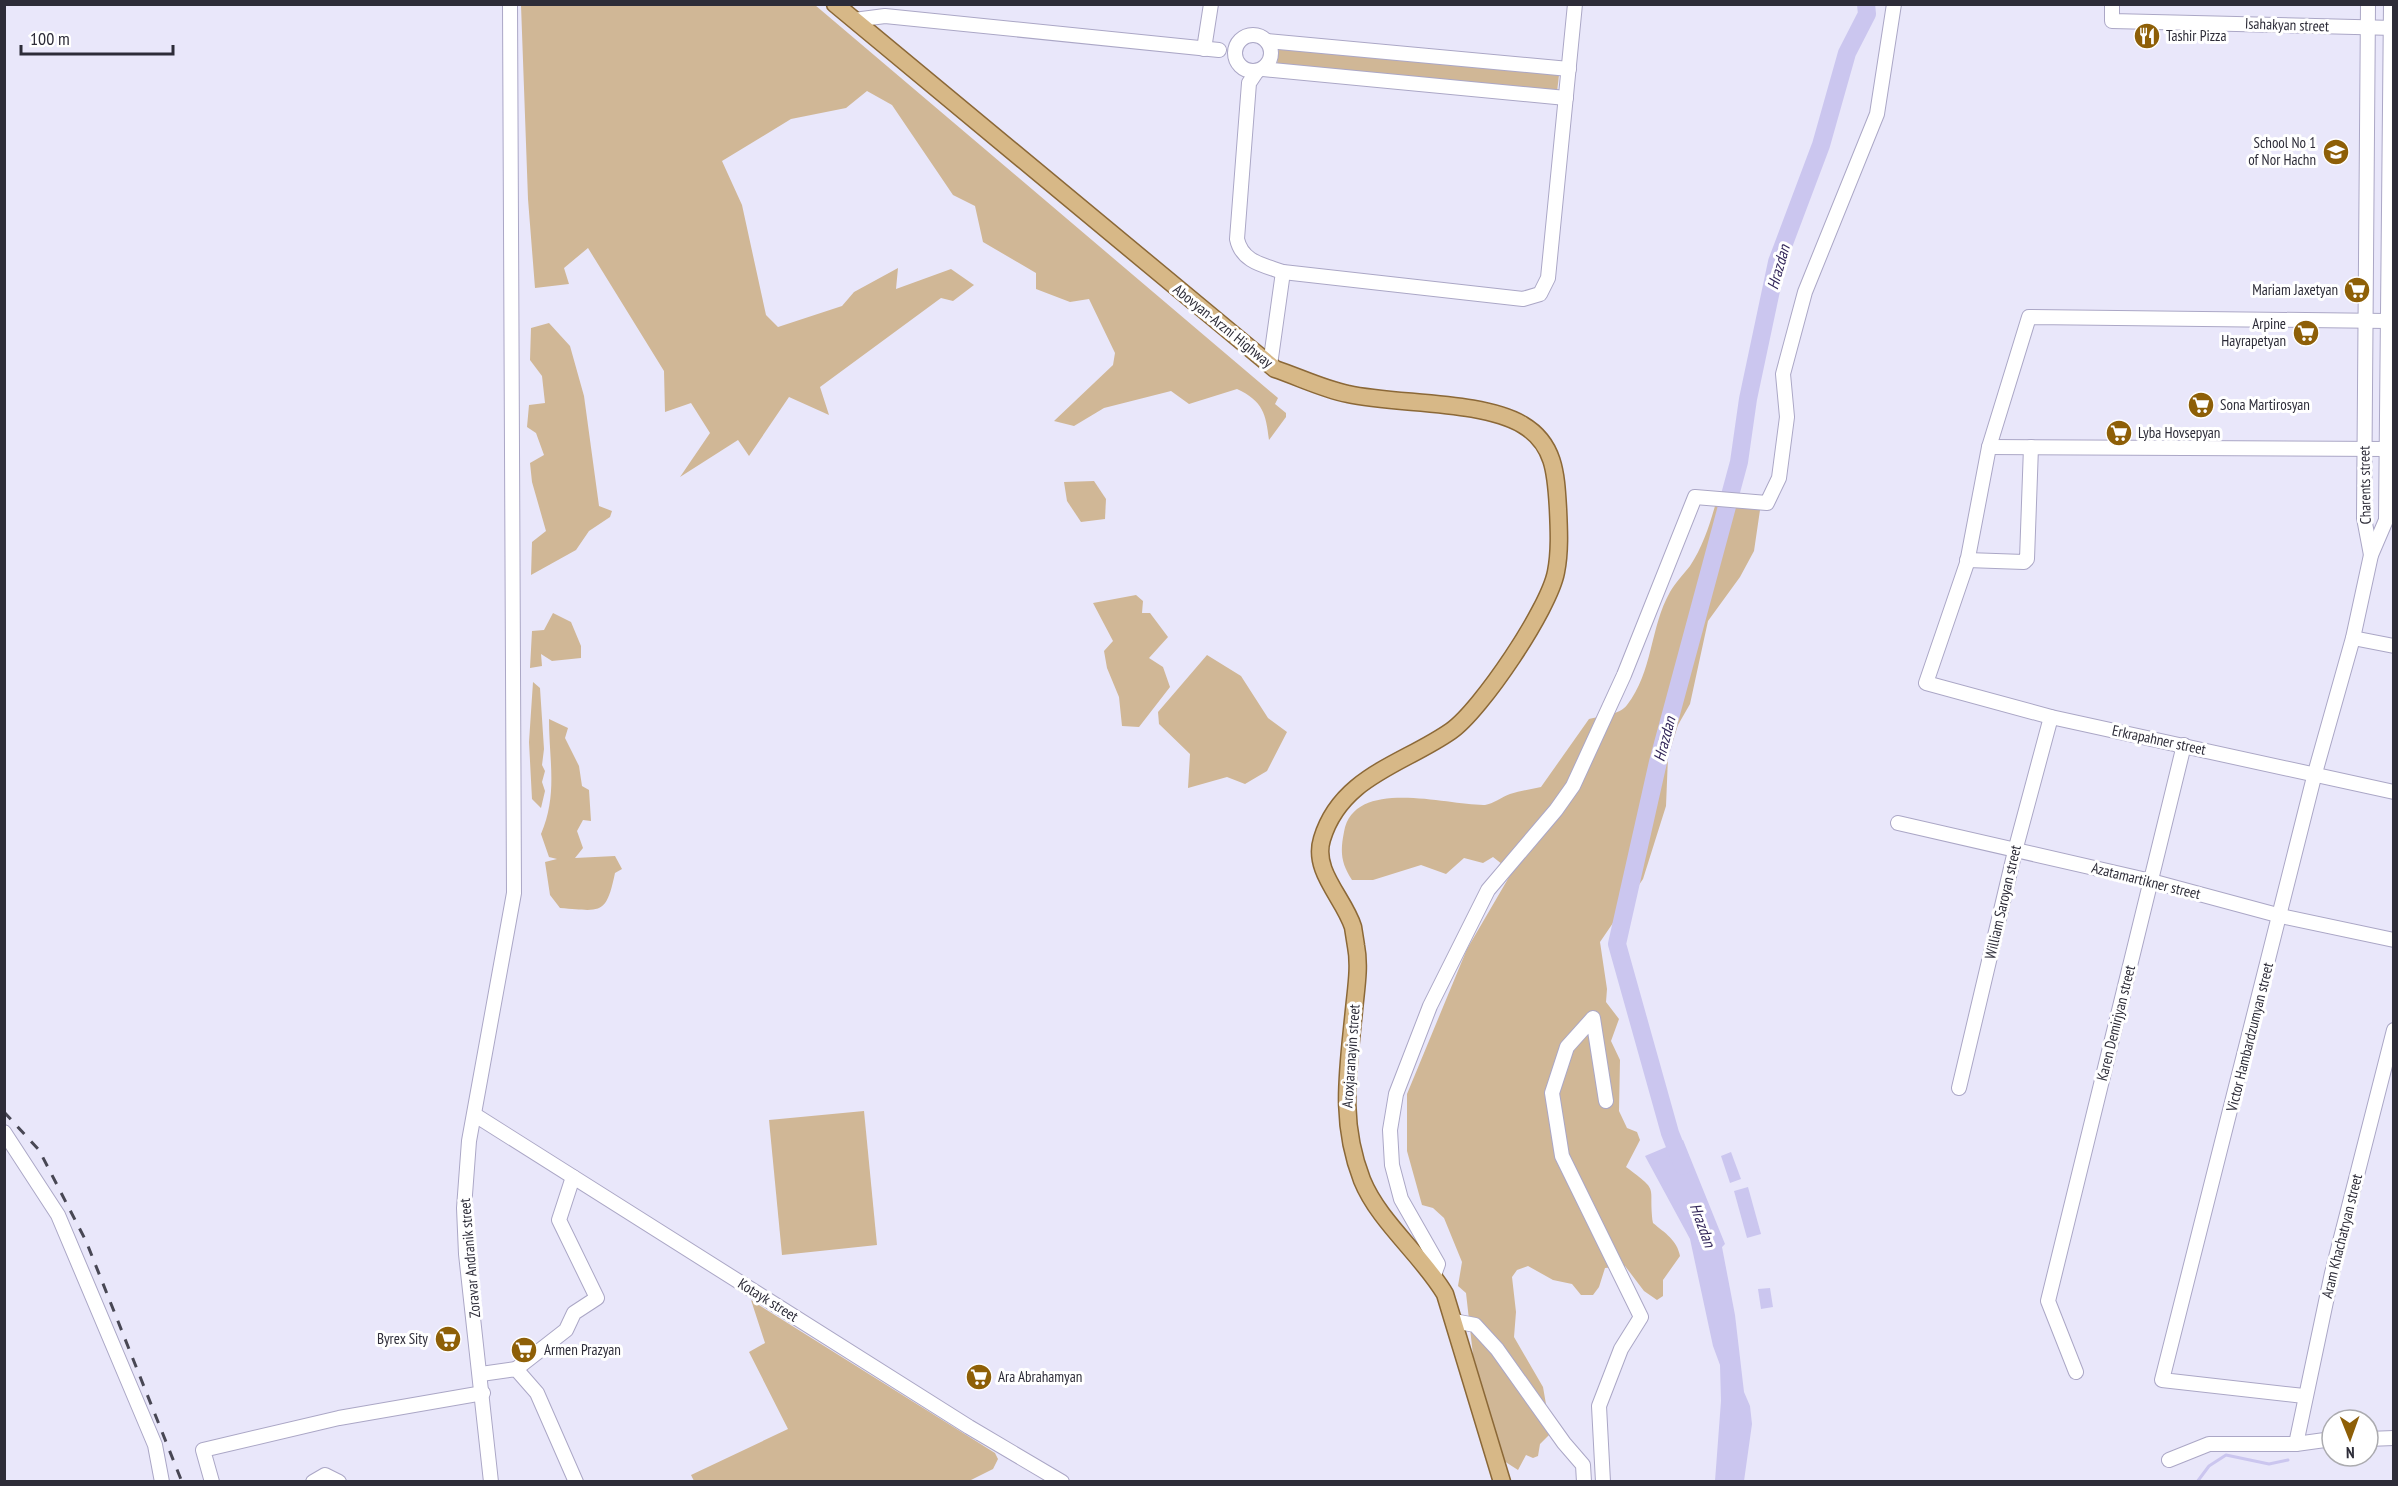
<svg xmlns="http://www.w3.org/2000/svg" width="2398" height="1486" font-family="'PT Sans Narrow',sans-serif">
<rect width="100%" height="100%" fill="#e9e7fa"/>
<g fill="#d0b796">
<path d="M521,5H815L1278,398L1275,404L1286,413V417L1269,440C1266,414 1263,401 1237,389L1189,404L1171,391L1104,408L1074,426L1054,421L1113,365L1115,353L1089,299L1070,302L1036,289V273L983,242L975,206L953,195L892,105L867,91L846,108L791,119L722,161L742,205L766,315L778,327L842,306L854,292L898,268L896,289L951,269L974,285L953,301L941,298L820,387L829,415L789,397L749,456L738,440L680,477L710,433L691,403L665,412L664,371L588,248L564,268L569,284L535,288L528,199Z"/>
<path d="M1279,47L1559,75L1557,92L1277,64Z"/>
<path d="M549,323L570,346L584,396L599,506L612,511L610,517L589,531L576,550L531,575L532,542L546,531L532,482L530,463L544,455L536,433L527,427L529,405L545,403L542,376L530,360L531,328Z"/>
<path d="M1094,481L1106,499L1105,519L1081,522L1067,501L1064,482Z"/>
<path d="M1715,506H1750L1760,510L1754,551L1740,577L1708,621L1690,704L1678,725L1668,757L1666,806L1643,879L1600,942L1607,989L1606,1002L1619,1019L1611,1041L1620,1060L1619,1111L1627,1128L1637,1132L1640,1140L1626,1167C1661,1193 1648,1184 1653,1223C1665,1233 1677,1240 1680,1256L1663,1280V1296L1657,1300L1644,1291L1625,1266L1605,1268L1599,1287L1593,1295H1581L1572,1284L1553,1280L1528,1266L1517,1270L1512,1277L1516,1312L1514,1337L1543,1387L1551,1433L1540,1444L1538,1456L1533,1458L1526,1455L1518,1470L1504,1461L1473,1355L1466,1293L1458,1286L1462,1262L1444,1218L1433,1208L1422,1205L1407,1151V1094L1467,949L1512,872L1493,857L1483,863L1464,858L1446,874L1421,865L1373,880H1352C1341,863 1340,852 1344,832C1354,776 1449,806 1485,805C1493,804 1502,797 1510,794C1520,791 1531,789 1541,787L1589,719C1600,716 1620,715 1627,705C1653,672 1650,627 1670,592C1675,583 1683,575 1690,566C1702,548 1709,527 1715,506Z"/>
<path d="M1136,595L1143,601L1142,613H1150L1168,637L1149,658L1163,667L1170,687L1139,727L1122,726L1119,697L1107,668L1104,651L1113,641L1093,603Z"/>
<path d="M553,613L571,622L581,646V658L552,661L541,654L542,666L530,668L532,631L544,630Z"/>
<path d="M1207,655L1241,676L1268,718L1287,732L1267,771L1245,784L1227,777L1188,788L1190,754L1159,724L1158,712Z"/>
<path d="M533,682L540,688L544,749L542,765L545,771L542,782L545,791L541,808L532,799L529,742Z"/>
<path d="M549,719L568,728L565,738L579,766L582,786L589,790L591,821L583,820L577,831L583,848L575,858L615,856L622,869L615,873C606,916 601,911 560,908L550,895L545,862L557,859L549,857L541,834C558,794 549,761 549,719Z"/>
<path d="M864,1111L877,1245L782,1255L769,1120Z"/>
<path d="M751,1300L995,1453L998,1459L993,1469L967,1482L694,1481L691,1475L788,1429L749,1352L765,1343Z"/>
</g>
<g fill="#cbc6ef">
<path d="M1683,1140L1725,1244L1722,1247L1735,1315L1744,1392L1750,1406L1752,1424L1744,1481H1715L1721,1401L1720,1365L1713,1346L1690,1239L1645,1156Z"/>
<path d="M1731,1152L1741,1179L1730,1183L1721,1156Z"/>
<path d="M1748,1187L1761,1234L1747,1238L1734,1191Z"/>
<path d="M1770,1288L1773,1307L1761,1309L1758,1289Z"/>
</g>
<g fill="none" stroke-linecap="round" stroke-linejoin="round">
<path stroke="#cbc6ef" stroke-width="3" d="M2197,1482L2209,1466L2226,1455L2269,1464L2288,1460"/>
<path stroke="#cbc6ef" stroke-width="18" d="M1683,1166L1670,1133L1617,944L1658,762L1739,462L1748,399L1777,262L1821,145L1847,53L1867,14L1866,4"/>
<defs>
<g id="minor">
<path d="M2112,4V21L2394,28"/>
<path d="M2368,4L2364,518L2371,555"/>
<path d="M854,20L885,16L1219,50"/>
<circle cx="1253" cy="53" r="18"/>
<path d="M1267,41L1569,69"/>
<path d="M1204,49L1211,4"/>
<path d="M1263,69L1566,98"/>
<path d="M1257,71L1249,83L1237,239C1242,262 1263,265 1283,272L1523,299L1540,294L1548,278L1575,4"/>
<path d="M2387,321L2029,317L1989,447L1967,563L1926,683L2051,717L2394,792"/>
<path d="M1270,365L1283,272"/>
<path d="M1989,447L2386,449"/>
<path d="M1967,560L2024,562L2027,559L2031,447"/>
<path d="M2353,638L2394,646"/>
<path d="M1898,823L2151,881L2281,916L2394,940"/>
<path d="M1959,1088L2015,851L2051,717"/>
<path d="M475,1115L969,1427L1062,1482"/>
<path d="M4,1132L58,1215L155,1445L162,1482"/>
<path d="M1434,1275L1438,1264L1401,1199L1392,1165L1390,1130L1396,1094L1430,1006L1488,890L1556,810L1573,786L1624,675L1695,497L1767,503L1779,478L1787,417L1783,374L1805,292L1877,114L1894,4"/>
<path d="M1454,1321L1475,1325L1497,1349L1564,1443L1583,1465L1584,1482"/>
<path d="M516,1369L566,1330L574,1313L597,1298L559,1220L573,1177"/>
<path d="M2076,1372L2048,1301L2184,745"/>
<path d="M481,1374L516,1369L537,1393L576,1482"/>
<path d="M2304,1396L2162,1380L2315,773L2353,638L2371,555L2386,520L2391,4"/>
<path d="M2368,1439L2394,1438"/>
<path d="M2296,1444L2332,1273L2394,1030"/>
<path d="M2169,1460L2209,1444H2296L2332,1439"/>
<path d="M212,1482L203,1450L339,1418L483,1393"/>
<path d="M313,1482L325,1475L339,1482"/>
<path d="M491,1482L466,1254L464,1208L469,1141L514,893L510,4"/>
<path d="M1603,1482L1599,1406L1621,1349L1641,1317L1562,1156L1552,1093L1567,1047L1593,1018L1606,1101"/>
</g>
<path id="major" d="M835,4L1275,369C1299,377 1323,389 1348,394C1397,405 1481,400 1523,425C1555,444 1556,475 1558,509C1559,530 1560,552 1556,572C1549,609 1481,710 1451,731C1404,764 1341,776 1322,839C1312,871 1344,898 1353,927C1354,933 1355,940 1356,946C1360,966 1356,989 1354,1010C1348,1071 1339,1121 1362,1180C1379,1222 1422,1255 1445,1294L1502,1482"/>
</defs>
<use href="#minor" stroke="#aba7c6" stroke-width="16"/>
<use href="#major" stroke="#8b6837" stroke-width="19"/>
<use href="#minor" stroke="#fff" stroke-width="14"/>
<use href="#major" stroke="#d7b887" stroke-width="16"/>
<path stroke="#484754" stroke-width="3" stroke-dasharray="10 10" stroke-linecap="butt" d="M4,1112L39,1150L86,1241L182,1482"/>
</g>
<defs>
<symbol id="restaurant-disc" viewBox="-11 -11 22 22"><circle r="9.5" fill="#8e5f07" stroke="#fff"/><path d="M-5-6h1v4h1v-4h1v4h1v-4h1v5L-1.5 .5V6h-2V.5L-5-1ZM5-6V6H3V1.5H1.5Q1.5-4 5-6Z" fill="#fff"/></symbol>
<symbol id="school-disc" viewBox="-11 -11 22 22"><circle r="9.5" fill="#8e5f07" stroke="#fff"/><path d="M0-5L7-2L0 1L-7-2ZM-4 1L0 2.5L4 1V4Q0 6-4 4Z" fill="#fff"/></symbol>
<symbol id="supermarket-disc" viewBox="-11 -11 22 22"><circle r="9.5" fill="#8e5f07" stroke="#fff"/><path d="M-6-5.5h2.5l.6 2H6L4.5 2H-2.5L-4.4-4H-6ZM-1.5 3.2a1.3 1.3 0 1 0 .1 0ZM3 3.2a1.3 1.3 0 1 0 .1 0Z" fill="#fff"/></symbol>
</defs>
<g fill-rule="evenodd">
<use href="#restaurant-disc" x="2132" y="21" width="30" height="30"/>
<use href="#school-disc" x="2321" y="137" width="30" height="30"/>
<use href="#supermarket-disc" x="2342" y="275" width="30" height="30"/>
<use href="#supermarket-disc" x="2291" y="318" width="30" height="30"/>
<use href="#supermarket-disc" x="2186" y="390" width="30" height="30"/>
<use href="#supermarket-disc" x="2104" y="418" width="30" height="30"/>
<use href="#supermarket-disc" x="433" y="1324" width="30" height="30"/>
<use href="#supermarket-disc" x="509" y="1335" width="30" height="30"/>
<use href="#supermarket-disc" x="964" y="1362" width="30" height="30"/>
</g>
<g text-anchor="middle" stroke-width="6" stroke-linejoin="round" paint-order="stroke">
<g font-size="15" fill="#2d2c38" stroke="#fff">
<text transform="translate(2287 25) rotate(2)" y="5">Isahakyan street</text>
<text transform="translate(1223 326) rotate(39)" y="5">Abovyan-Arzni Highway</text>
<text transform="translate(2365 485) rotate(-91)" y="5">Charents street</text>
<text transform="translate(2159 740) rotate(12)" y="5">Erkrapahner street</text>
<text transform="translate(2146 881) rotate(14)" y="5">Azatamartikner street</text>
<text transform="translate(2003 902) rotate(-77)" y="5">William Saroyan street</text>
<text transform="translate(2116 1023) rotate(-76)" y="5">Karen Demirjyan street</text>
<text transform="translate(2250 1037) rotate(-76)" y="5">Victor Hambardzumyan street</text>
<text transform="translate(1351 1056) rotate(-86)" y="5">Aroxjaranayin street</text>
<text transform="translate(2342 1236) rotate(-76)" y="5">Aram Khachatryan street</text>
<text transform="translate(470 1258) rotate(-95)" y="5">Zoravar Andranik street</text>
<text transform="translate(768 1300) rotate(32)" y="5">Kotayk street</text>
</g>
<g font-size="15" fill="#2d2c38" stroke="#fff" text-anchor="start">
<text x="2166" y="41">Tashir Pizza</text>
<text x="2316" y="148" text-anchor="end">School No 1<tspan x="2316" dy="17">of Nor Hachn</tspan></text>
<text x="2338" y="295" text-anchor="end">Mariam Jaxetyan</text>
<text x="2286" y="329" text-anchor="end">Arpine<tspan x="2286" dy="17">Hayrapetyan</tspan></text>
<text x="2220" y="410">Sona Martirosyan</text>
<text x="2138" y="438">Lyba Hovsepyan</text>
<text x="428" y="1344" text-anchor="end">Byrex Sity</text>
<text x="544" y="1355">Armen Prazyan</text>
<text x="998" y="1382">Ara Abrahamyan</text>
</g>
<g font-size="16" font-style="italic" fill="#33275a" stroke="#fff">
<text transform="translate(1778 267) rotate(-74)" y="6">Hrazdan</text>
<text transform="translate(1664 739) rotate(-75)" y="6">Hrazdan</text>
<text transform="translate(1703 1225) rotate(70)" y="6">Hrazdan</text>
</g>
</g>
<rect width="2398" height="1486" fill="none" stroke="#2d2c38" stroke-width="12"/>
<g transform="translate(2350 1438) rotate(179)"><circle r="28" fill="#ffffff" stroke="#ababaf" stroke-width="1.5"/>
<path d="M0-4.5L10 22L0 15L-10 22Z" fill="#8e5f07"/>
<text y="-9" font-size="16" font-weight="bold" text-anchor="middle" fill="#2d2c38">N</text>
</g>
<path d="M21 45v9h152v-9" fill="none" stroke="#2d2c38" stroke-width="3"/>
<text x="30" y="45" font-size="18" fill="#2d2c38" stroke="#ffffff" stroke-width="4.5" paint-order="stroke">100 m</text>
</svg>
